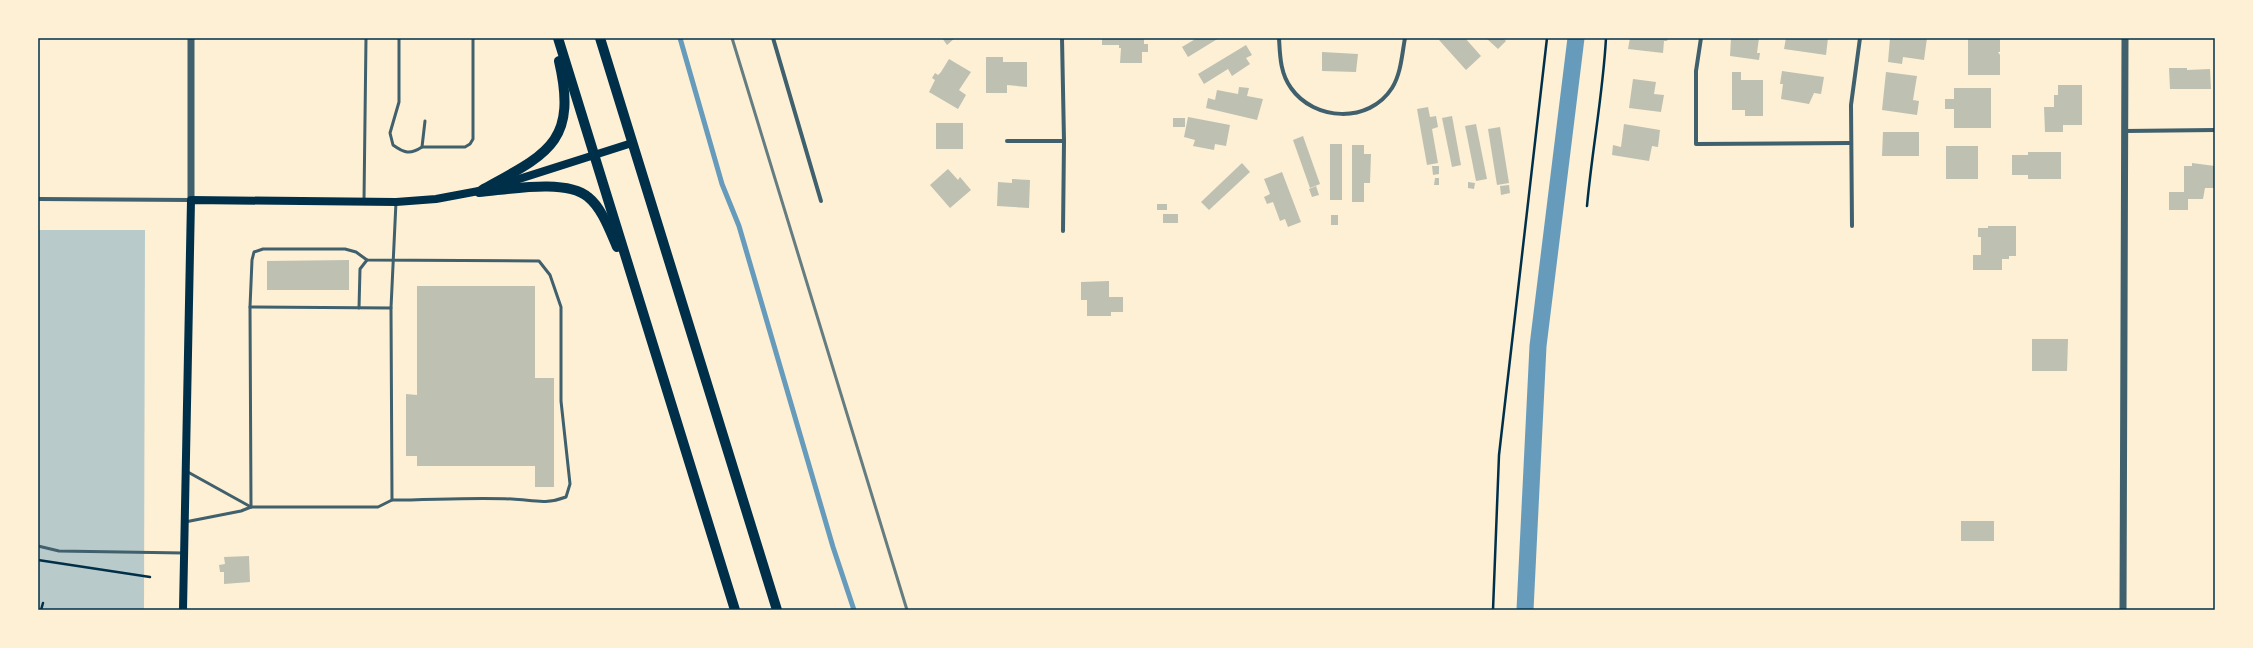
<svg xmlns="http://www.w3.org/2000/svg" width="2253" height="648" font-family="Figtree,sans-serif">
<rect width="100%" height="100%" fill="#fdf0d5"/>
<path fill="#b9caca" d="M38,230H145L144,610H38Z"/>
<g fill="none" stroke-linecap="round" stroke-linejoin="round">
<path stroke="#669bbc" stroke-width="5" d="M680,38L722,184L739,226L833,547L854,610"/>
<path stroke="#669bbc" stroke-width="17" d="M1525,610L1538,346L1576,38"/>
</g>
<g fill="#bec0b2">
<path d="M942,38H955L947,45Z"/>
<path d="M1102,38H1144V44H1148V52H1142V63H1120L1121,48H1119V45H1102Z"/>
<path d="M1197,38H1219L1188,57L1182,47Z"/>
<path d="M1442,38H1465L1481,56L1466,70L1439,40Z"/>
<path d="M1486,38H1503L1506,41L1498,49Z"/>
<path d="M1630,38H1668L1667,41H1664L1663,53L1628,49Z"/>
<path d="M1731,38H1759L1757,53H1760L1759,60L1730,56Z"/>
<path d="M1786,38H1828L1826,55L1784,49Z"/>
<path d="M1890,38H1927L1924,60L1903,57L1902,64L1888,62Z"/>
<path d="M1968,38H2000V52H1998L2000,55V75H1968Z"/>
<path d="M1246,45L1252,55L1246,58L1250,64L1232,76L1228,69L1204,84L1198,74Z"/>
<path d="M1322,52L1358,54L1356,72L1322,71Z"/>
<path d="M986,57H1003V62H1027V87L1007,85V93H986Z"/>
<path d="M949,59L971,72L959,90L966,95L958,109L929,92L935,80L932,78L935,73L938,75L941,72Z"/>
<path d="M2169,68H2187V70L2210,69L2211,89H2170Z"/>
<path d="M1782,71L1824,77L1821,94L1814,93L1809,104L1781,99L1783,84H1780Z"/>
<path d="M1732,72H1741V80H1763V116H1745V110H1732Z"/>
<path d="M1886,72L1917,76L1913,100L1919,101L1917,115L1882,110Z"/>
<path d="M1633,79L1656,82L1654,94L1664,95L1661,112L1629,108Z"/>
<path d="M2058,85H2082V125H2063V132H2045L2044,107H2054V95H2058Z"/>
<path d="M1239,87L1249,88L1247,96L1263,99L1257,120L1206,108L1208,98L1215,100L1217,90L1238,94Z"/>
<path d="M1954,88H1991V128H1954V109H1945V99H1954Z"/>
<path d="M1428,107L1430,117L1436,116L1438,127L1432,129L1438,163L1427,165L1417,109Z"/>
<path d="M1452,116L1461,165L1452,167L1442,118Z"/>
<path d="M1188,117L1230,125L1226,146L1215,144L1214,150L1193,146L1195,140L1184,137Z"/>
<rect x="1173" y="118" width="12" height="9"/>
<rect x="936" y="123" width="27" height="26"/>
<path d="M1476,124L1487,179L1476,181L1465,126Z"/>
<path d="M1624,124L1660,130L1658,147L1652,146L1649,161L1612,155L1613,145L1621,147Z"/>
<path d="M1500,127L1509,183L1497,185L1488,129Z"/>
<path d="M1883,132H1919V156H1882Z"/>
<path d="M1303,136L1320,184L1310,188L1293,140Z"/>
<rect x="1330" y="144" width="12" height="56"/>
<path d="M1352,145H1364V154H1371L1370,183H1364V202H1352Z"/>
<rect x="1946" y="146" width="32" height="33"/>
<path d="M2028,152H2061V179H2028V175H2012V155H2028Z"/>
<path d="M1242,163L1250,172L1209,210L1201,202Z"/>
<path d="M2192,163L2215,166V188H2205L2203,199H2188V210H2169V192H2184V166H2192Z"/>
<path d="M1432,166H1439V174L1433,175Z"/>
<path d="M948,169L958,180L960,177L971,190L950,208L930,185Z"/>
<path d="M1282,172L1301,222L1288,227L1285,219L1280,221L1273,202L1267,204L1264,197L1270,194L1264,179Z"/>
<path d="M1435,178H1439V185H1434Z"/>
<path d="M1012,179L1030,180L1029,208L997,206L998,182L1012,183Z"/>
<path d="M1468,182L1475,183L1474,189L1468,188Z"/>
<path d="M1509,185L1510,193L1501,195L1500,186Z"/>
<path d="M1316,186L1319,195L1312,197L1309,189Z"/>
<rect x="1157" y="204" width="10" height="6"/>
<rect x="1163" y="214" width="15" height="9"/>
<rect x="1331" y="215" width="7" height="10"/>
<path d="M1988,226H2016V256H2009V259H2002V270H1973V255H1981V237H1978V228H1988Z"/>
<path d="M349,260V290H267V261Z"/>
<path d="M1109,281V297H1123V312H1111V316H1087V300H1081V282Z"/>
<path d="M417,286H535V378H554V487H535V466H417V456H406V394L417,395Z"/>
<path d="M2032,339H2068L2067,371H2032Z"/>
<rect x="1961" y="521" width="33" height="20"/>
<path d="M249,556L250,582L224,584V572H220L219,565L225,564L224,557Z"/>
</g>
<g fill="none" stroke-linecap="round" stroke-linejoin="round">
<g stroke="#003049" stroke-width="2.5">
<path d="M1587,206C1592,150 1603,94 1606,38"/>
<path d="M38,560L150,577"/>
<path d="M41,610L43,603"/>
<path d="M1493,610L1499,455L1547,38"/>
</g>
<g stroke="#3f606c" stroke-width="3">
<path d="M399,38V102L390,133L393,145C404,153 410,155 422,147L425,121"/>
<path d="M422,147H465L470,144L473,139V38"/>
<path d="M364,200L366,38"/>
<path d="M359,308L360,269L367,260"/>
<path d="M186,471L251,507"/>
<path d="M392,500L391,308L396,202"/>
<path d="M251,507L250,307L391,308"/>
<path d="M185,522L241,511L251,507H378L392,500C432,500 472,497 512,499C533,500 545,505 566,497L570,484L561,401V307L550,275L539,261L367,260L356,252L345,249H263L254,252L252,260L250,307"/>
<path d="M38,546L59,551L183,553"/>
</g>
<g stroke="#3f606c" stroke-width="4">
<path d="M773,38L821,201"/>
<path d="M1062,38L1064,141L1063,231"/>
<path d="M1279,38C1280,55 1280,73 1291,88C1314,121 1369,124 1392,88C1401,74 1402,54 1405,38"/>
<path d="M1701,38L1696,71V144L1851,143"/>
<path d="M2125,131L2215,130"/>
<path d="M1007,141H1064"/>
<path d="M38,199L191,200"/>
<path d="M1852,226L1851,105L1860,38"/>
</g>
<g stroke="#3f606c" stroke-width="7">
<path d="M191,200V38"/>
<path d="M2123,610L2125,38"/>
</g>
<g stroke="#003049" stroke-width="8">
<path d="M497,186L632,143"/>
<path d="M183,610L191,200L396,202L436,199L484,190"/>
</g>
<g stroke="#003049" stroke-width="10">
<path d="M558,38L735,610"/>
<path d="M600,38L777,610"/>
<path d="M482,190C547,154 578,143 559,61"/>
<path d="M479,192C506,190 566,178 588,197C602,208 610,231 617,247"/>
</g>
<path stroke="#657d81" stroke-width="3" d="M732,38L907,610"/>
</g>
<rect width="2253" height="648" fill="none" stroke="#fdf0d5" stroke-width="78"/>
<rect x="39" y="39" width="2175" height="570" fill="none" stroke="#003049" stroke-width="1.5"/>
</svg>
